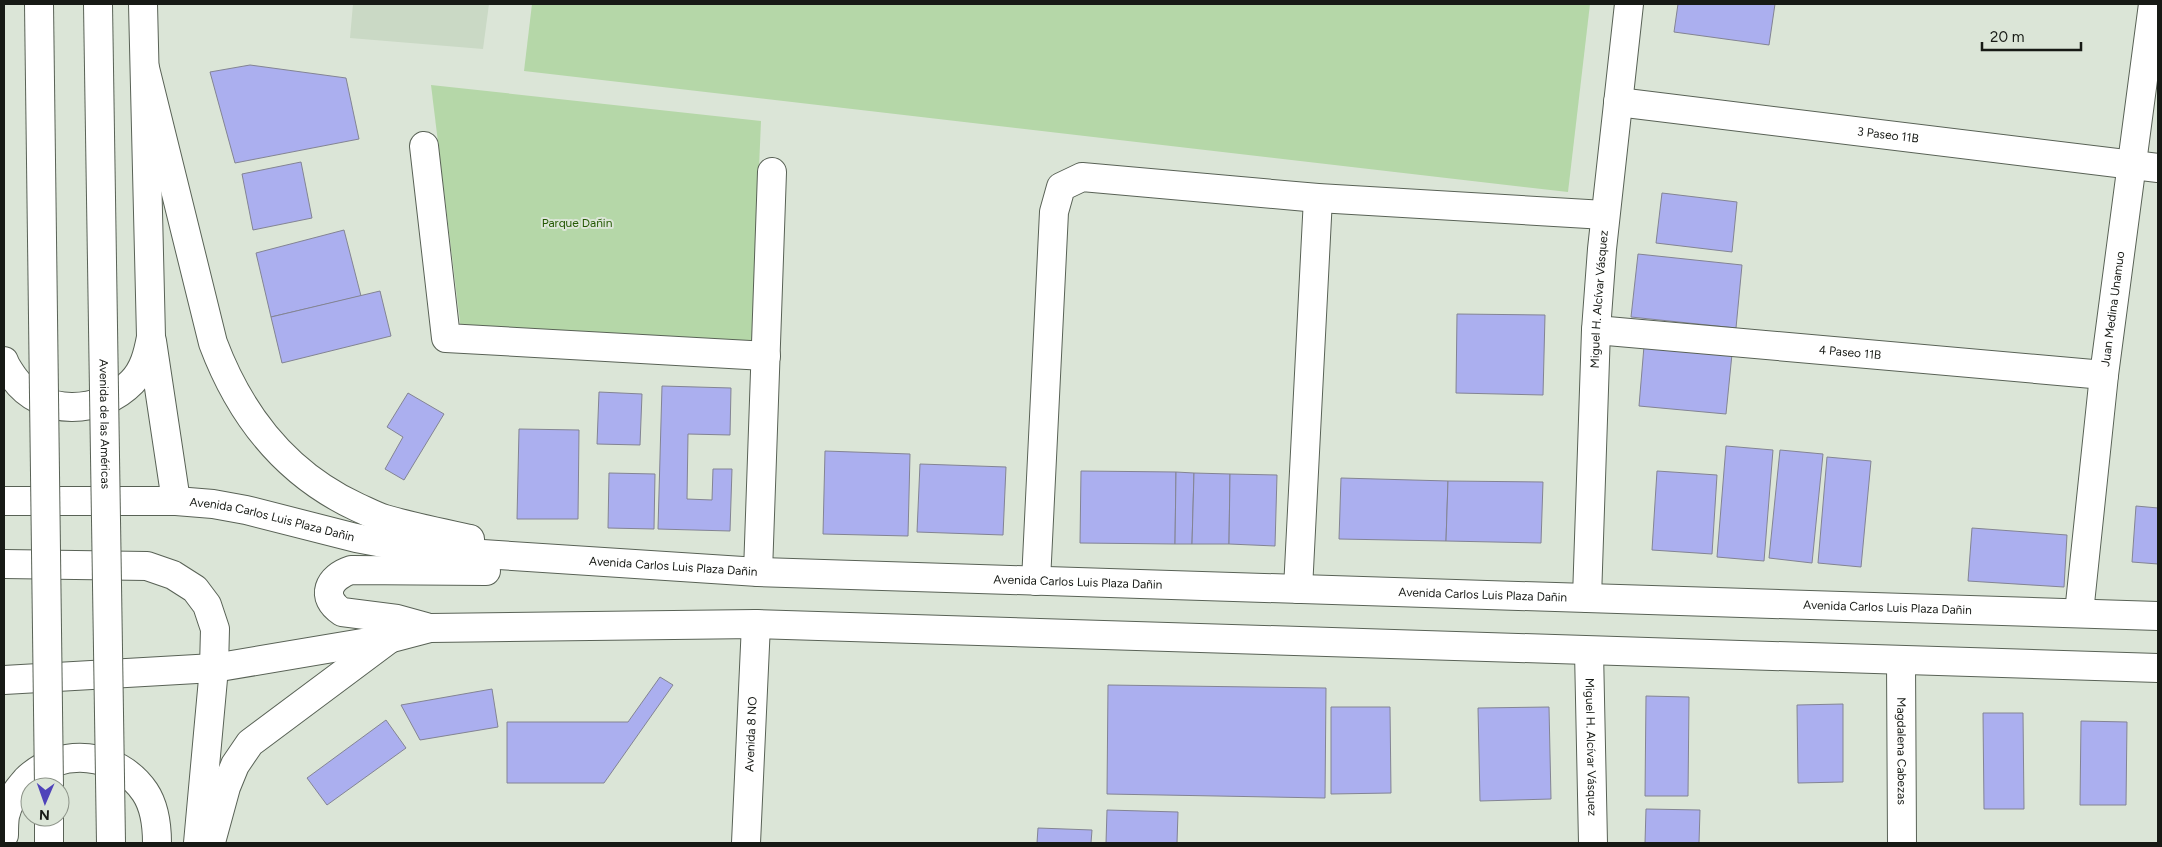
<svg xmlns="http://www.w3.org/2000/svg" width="2162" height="847" font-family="Figtree,sans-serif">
<rect width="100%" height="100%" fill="#dbe5d7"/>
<path fill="#cad9c5" d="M353,4H489L483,49L350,38Z"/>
<g fill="#b5d7a8">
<path d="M532,4H1590L1568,192L524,71Z"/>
<path d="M431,85L761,121L751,355L462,338Z"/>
</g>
<g fill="#abafef" stroke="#838493">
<path d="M1678,4H1775L1769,45L1674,32Z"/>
<path d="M250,65L346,78L359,139L235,163L210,72Z"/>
<path d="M301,162L312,218L253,230L242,174Z"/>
<path d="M1662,193L1737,202L1732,252L1656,243Z"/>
<path d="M344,230L361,296L271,317L256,253Z"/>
<path d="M1638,254L1742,265L1736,328L1631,317Z"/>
<path d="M380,291L391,336L282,363L271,317Z"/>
<path d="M1457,314L1545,315L1543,395L1456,393Z"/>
<path d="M1644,346L1732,354L1726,414L1639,406Z"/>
<path d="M662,386L731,388L730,435L688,434L687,499L712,500L713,469H732L730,531L658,529Z"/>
<path d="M599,392L642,394L640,445L597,444Z"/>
<path d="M408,393L444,414L404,480L385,469L403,437L387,427Z"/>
<path d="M519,429L579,430L578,519H517Z"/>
<path d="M1726,446L1773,450L1764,561L1717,557Z"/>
<path d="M1780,450L1823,454L1812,563L1769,558Z"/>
<path d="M825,451L910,454L908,536L823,534Z"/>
<path d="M1827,457L1871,461L1861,567L1818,563Z"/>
<path d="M920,464L1006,467L1003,535L917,532Z"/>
<path d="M1081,471L1176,472L1175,544L1080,543Z"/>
<path d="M1657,471L1717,475L1712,554L1652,550Z"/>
<path d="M1176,472L1194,473L1192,544H1175Z"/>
<path d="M609,473L655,474L654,529L608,528Z"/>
<path d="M1194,473L1230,474L1229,544H1192Z"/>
<path d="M1230,474L1277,475L1275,546L1229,544Z"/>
<path d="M1341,478L1448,481L1446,541L1339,539Z"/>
<path d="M1448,481L1543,482L1541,543L1446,541Z"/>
<path d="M2136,506L2158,508V564L2132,562Z"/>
<path d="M1972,528L2067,535L2064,587L1968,581Z"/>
<path d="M660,677L673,685L604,783H507V722H628Z"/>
<path d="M1108,685L1326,688L1325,798L1107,794Z"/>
<path d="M492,689L498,727L420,740L401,705Z"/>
<path d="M1646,696L1689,697L1688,796H1645Z"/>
<path d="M1843,704V782L1798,783L1797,705Z"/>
<path d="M1331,707H1390L1391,793L1331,794Z"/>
<path d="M1549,707L1551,799L1480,801L1478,708Z"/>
<path d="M1983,713H2023L2024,809H1984Z"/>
<path d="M386,720L406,748L327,805L307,778Z"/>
<path d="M2081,721L2127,722L2126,805H2080Z"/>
<path d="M1646,809L1700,810L1699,843H1645Z"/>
<path d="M1107,810L1178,812L1177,843H1106Z"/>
<path d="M1038,828L1092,830L1091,843H1037Z"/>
</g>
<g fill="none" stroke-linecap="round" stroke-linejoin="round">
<defs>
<g id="minor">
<path id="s1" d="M1618,102L2158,168"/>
<path d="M424,146L446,338L766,356"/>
<path id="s2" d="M1596,330L2104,375"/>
<path d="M758,572L772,172"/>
<path d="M1036,581L1054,212L1061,187L1082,177L1318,198L1605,215"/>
<path d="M1298,589L1318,198"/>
<path id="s3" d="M1587,598L1596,330L1602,249L1629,4"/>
<path id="s4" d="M2079,613L2104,375L2153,4"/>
<path id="s5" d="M1589,651L1593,843"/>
<path id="s6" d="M1901,660L1902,843"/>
<path id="s7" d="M746,843L756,624"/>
</g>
<g id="major">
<path d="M145,68L213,343C240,415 286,474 357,507C366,511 375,516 385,519C413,527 442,533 470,539"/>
<path d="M152,341L176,501"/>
<path d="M4,361C6,367 10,372 14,378C42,417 100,415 132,382C144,370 148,353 151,337L143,4"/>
<path id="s8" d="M4,501H176L213,504L246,510L356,538L404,547L452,552L758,572L2158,616"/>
<path d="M4,564L147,566L173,575L195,589L207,605L215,629L214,668L198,843"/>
<path d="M426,627L397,619L342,612C319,597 329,577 351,570L486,571"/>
<path d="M4,680L214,668L392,638L430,628L756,624L2158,668"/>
<path d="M49,817V843"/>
<path d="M4,835C4,828 4,822 5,816C8,802 17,790 26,780C60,746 118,752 145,792C155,807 157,826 157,843"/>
<path d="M211,842L226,787L235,765L250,743L388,640"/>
</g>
</defs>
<use href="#minor" stroke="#596256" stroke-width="30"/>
<use href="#major" stroke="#596256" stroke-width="30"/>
<use href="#minor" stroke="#fff" stroke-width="28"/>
<use href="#major" stroke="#fff" stroke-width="28"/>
<defs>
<g id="major-bridge">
<path d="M39,4L49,787"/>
<path id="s9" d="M98,4L111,843"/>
</g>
</defs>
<use href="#major-bridge" stroke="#596256" stroke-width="30" stroke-linecap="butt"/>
<use href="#major-bridge" stroke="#fff" stroke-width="28"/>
</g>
<g text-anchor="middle" stroke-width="4" stroke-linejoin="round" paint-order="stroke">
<g font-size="12" fill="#171a15" stroke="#dbe5d7">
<text dy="4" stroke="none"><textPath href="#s1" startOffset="272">3 Paseo 11B</textPath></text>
<text dy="4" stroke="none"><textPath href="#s3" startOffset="299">Miguel H. Alcívar Vásquez</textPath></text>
<text dy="4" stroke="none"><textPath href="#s4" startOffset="306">Juan Medina Unamuo</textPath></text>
<text dy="4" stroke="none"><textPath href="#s2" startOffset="255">4 Paseo 11B</textPath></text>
<text dy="4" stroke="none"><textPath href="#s9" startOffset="420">Avenida de las Américas</textPath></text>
<text dy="4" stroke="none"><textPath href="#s8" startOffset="270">Avenida Carlos Luis Plaza Dañin</textPath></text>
<text dy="4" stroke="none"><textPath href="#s8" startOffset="675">Avenida Carlos Luis Plaza Dañin</textPath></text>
<text dy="4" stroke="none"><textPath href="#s8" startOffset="1080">Avenida Carlos Luis Plaza Dañin</textPath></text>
<text dy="4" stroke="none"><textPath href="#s8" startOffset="1485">Avenida Carlos Luis Plaza Dañin</textPath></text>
<text dy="4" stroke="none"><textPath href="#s8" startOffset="1890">Avenida Carlos Luis Plaza Dañin</textPath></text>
<text dy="4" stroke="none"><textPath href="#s7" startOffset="109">Avenida 8 NO</textPath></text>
<text dy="4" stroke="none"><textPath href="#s5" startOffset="96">Miguel H. Alcívar Vásquez</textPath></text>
<text dy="4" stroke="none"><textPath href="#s6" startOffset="91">Magdalena Cabezas</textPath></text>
</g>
<g font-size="12" fill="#255904" stroke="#dbe5d7">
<text x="577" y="227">Parque Dañin</text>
</g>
</g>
<rect width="2162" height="847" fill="none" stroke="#171a15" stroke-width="10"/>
<g transform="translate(45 802) rotate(182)"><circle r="24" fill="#dbe5d7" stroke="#8d9489"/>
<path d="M0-4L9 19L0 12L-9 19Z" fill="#4f43ba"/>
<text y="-8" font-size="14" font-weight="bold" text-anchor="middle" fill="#171a15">N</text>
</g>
<path d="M1982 42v8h99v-8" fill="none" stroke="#171a15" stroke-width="2.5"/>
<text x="1990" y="42" font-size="15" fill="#171a15" stroke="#dbe5d7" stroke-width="4" paint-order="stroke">20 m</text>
</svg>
